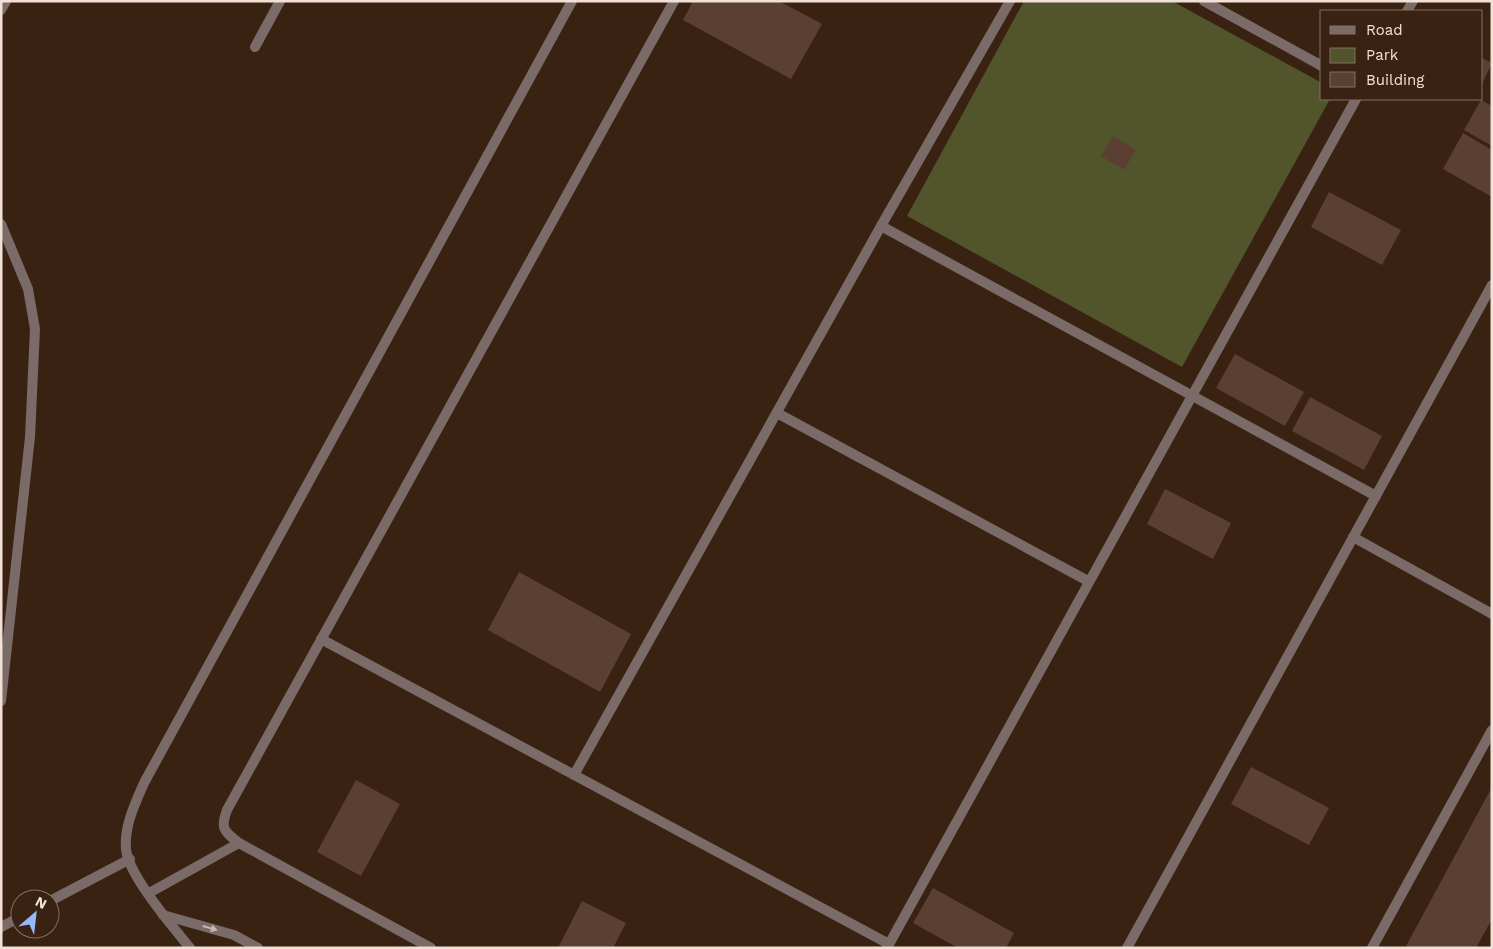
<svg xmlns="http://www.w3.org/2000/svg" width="1493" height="949" font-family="'Work Sans',sans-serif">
<rect width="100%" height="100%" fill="#3a2212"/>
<path fill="#52552c" d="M1024,1H1172L1322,83V99H1330L1182,367L907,216Z"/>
<g fill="#5c3f33">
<path d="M693,1H779L822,24L791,79L683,20Z"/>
<path d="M1482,58L1492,63L1482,84Z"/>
<path d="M1481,100L1492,106V146L1464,130Z"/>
<path d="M1463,133L1492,150V197L1443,169Z"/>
<path d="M1113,136L1136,150L1124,170L1101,156Z"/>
<path d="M1329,192L1401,230L1382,265L1311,227Z"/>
<path d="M1235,354L1304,392L1285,426L1216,388Z"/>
<path d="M1310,397L1382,436L1364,470L1292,431Z"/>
<path d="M1165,489L1231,523L1213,559L1147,524Z"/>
<path d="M519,572L631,634L600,692L488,630Z"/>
<path d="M1251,767L1329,808L1309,845L1231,804Z"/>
<path d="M356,780L400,804L361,876L317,852Z"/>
<path d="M1492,787V919L1476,948H1405Z"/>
<path d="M933,888L1014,933L1006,948H958L913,923Z"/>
<path d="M582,901L626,923L613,948H558Z"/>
</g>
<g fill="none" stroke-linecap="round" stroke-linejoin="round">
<g stroke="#7a6a68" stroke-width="10">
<path d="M1204,1L1322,66"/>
<path d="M1,10L6,1"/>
<path d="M1407,11L1413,1"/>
<path d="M255,47L280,1"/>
<path d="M1,224L28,289L35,329L30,437L1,701"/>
<path d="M881,226L1376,496"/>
<path d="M777,413L1088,581"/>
<path d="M1353,537L1492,614"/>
<path d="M321,639L889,944"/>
<path d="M574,775L881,226L1010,1"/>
<path d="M149,893L239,843"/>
<path d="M50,901L130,859"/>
<path d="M1,927L20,917"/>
<path d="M431,948L239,843C224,831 220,829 227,810L674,1"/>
<path d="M887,948L1356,99"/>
<path d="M1127,948L1492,285"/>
<path d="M1372,948L1492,730"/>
</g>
<g stroke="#7a6a68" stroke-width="10">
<path d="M163,915L234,935L258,948"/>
<path d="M190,948C173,927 128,875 126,849C124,826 135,804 144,783L572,1"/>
</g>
</g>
<defs><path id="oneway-solid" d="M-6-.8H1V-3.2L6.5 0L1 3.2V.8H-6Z" transform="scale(1.25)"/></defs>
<use fill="#c7b7b0" href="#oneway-solid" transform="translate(210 928) rotate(16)"/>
<rect width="1493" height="949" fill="none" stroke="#f1e0d6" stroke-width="5"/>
<rect x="1320" y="10" width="162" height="90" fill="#3a2212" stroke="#836e60"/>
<rect x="1330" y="26" width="25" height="8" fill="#7a6a68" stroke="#836e60"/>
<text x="1366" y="35" font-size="15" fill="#f1e0d6">Road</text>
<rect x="1330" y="48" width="25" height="15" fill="#52552c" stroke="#836e60"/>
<text x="1366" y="60" font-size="15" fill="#f1e0d6">Park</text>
<rect x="1330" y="72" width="25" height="15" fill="#5c3f33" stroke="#836e60"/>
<text x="1366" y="85" font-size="15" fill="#f1e0d6">Building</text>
<g transform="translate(35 914) rotate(28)"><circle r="24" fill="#3a2212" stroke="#836e60"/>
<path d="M0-4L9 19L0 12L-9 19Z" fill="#94b7fd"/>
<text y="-8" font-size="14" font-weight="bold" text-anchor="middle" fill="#f1e0d6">N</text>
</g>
</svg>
